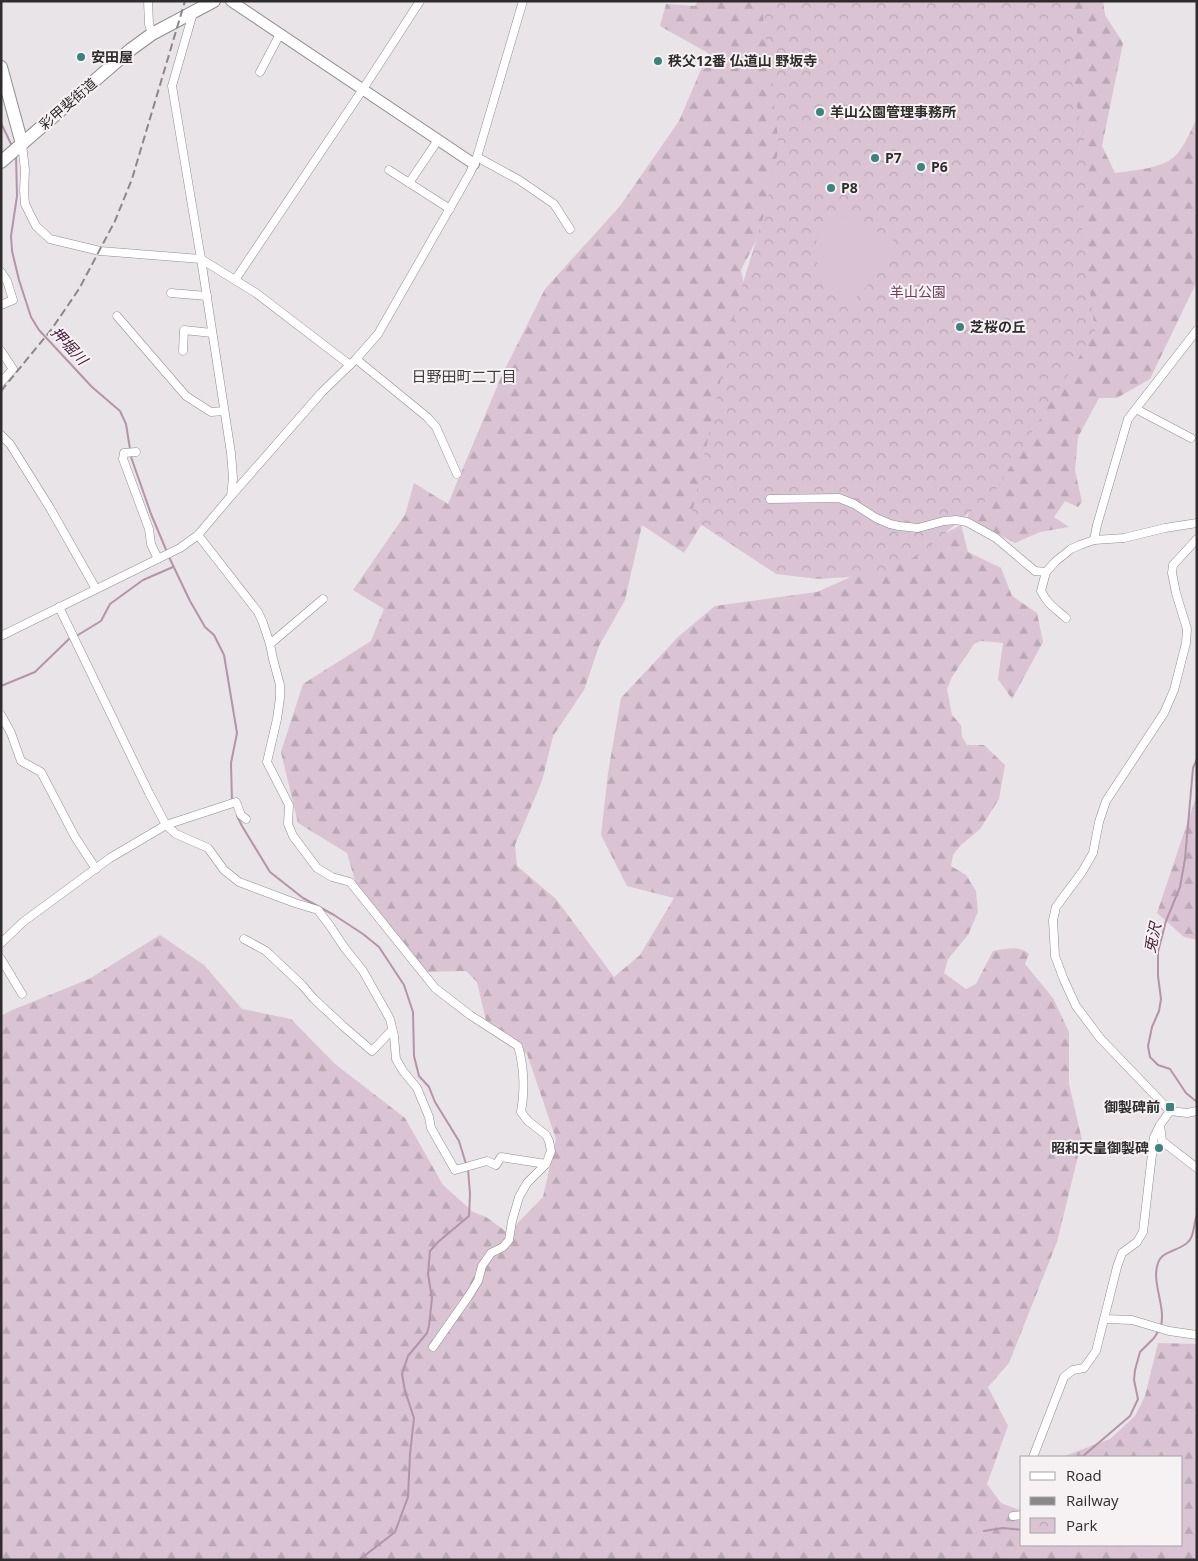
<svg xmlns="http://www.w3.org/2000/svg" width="1198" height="1561" font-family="'Open Sans','Noto Sans JP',sans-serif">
<defs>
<pattern id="forest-firs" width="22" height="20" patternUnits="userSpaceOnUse" patternTransform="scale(1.25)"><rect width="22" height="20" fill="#dac3d2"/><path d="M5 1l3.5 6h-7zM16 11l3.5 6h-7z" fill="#bba8b5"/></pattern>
<pattern id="park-crowns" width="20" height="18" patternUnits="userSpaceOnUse" patternTransform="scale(1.25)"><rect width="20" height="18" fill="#dac3d2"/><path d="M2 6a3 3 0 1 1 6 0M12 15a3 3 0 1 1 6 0" fill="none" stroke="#bba8b5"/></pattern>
</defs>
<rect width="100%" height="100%" fill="#e9e4e7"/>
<g fill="url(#forest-firs)">
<path d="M698,1H791L808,88L760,233L741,270L759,359L706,517L684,553L642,525L625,600L599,646L584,690L553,736L542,781L515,845L517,866L556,899L614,977L640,955L674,898L627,886L601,835L608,773L621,698L678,637L715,606L817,592L920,546L961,525L968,552L1001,568L1012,596L1037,613L1043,642L1012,699L998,679L1003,643L981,641L974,644L952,677L947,689L952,715L961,725L962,737L967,745H984L1005,765L999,799L980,829L961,845L953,855L951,866L966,875L976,891L978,912L968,935L948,959L944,973L966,989L976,984L993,951C1006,949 1019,945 1029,954L1025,964L1053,998L1069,1032V1084L1082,1140L1057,1242L1009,1363L988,1387L1008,1426L987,1484L1001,1503L1022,1511V1545H1182V1457H1062L1110,1439L1135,1416L1145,1396L1158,1343L1197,1344V1560H1V1016L10,1011L89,979L160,935L204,965L242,1009L291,1019L335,1064L405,1118L443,1185L473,1212L486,1217L508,1233L543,1197L556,1139L527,1054L488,1029L477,982L466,971L421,972L356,884L347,853L298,823L281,752L303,684L371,641L384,609L353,590L405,515L414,483L448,504L501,377L545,289L620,206L679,121L708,53L660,26L666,4L695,6Z"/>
<path d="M1064,1H1103L1105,15L1123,43L1102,146L1115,173C1135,170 1165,169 1178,153C1186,143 1191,130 1197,118V281L1150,379L1117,398H1099L1078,437L1075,470L1082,502L1078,507L1065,501L1054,517L1069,527L1040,532L1015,543L967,518L999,446Z"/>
<path d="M1197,794V940L1184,937L1157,913Z"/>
</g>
<path fill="url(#park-crowns)" d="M761,1H1068L1074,14L1073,19L1077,29V39L1070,55V72L1088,160L1082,228L1095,332L991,497L970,512L919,555L877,575L818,579L776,574L691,518L738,299L765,212L779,146Z"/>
<path fill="#dac3d2" d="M829,209L893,239L896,255L848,306C813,279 806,247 829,209Z"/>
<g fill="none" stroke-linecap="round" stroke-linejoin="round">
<g stroke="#b394a8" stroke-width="2">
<path d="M1,123L12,146"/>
<path d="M16,155L17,196L11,236L12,251L19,280L31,317L39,330L92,387L120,411L126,424L130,449"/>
<path d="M130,454L151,514L167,552"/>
<path d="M169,557L190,601L205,627L214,635L224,655L237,733L231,763L232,802"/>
<path d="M78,635L101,621L110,604L143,580L173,567"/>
<path d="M1,686L35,672L69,639"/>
<path d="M1197,759L1193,768L1185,859L1180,887L1166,921L1158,952V976L1161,999L1159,1011L1152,1027L1148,1046L1150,1057L1158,1065L1170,1069L1186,1093L1197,1102"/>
<path d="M237,816L242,826L270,872L303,898L334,915L363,934L379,947L404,985L413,1012L414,1056L419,1076L429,1087L435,1102L459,1141L466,1164"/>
<path d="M1161,1326C1166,1306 1151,1282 1158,1263C1162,1250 1181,1251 1189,1241C1195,1234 1193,1224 1197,1215"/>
<path d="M1082,1457L1130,1416L1138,1399L1134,1380L1135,1370L1140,1352L1154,1338L1159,1330"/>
<path d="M984,1531L1003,1528L1022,1530"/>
<path d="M359,1560L395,1532L408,1497L410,1454L414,1418L405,1391L402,1374L408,1356L427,1333L429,1326L432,1298L428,1274L430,1251L438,1242L469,1216L470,1194L468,1169"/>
</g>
<defs>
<g id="minor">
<path d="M148,1L149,24L152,34"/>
<path d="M260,72L280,34"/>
<path d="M22,144L25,170L24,190L25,204L36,226L50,239L100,251L201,259L256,293L350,365"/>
<path d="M477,157L519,180L554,204L570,229"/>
<path d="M389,170L450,209"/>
<path d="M409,183L438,140"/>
<path d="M1,272L7,281L13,300L1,305"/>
<path d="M235,280L363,89L420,1"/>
<path d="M171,293L207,296"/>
<path d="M117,316L186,396L211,412L224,411"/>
<path d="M1,351L13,369L1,382"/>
<path d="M183,351L184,330L212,333"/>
<path d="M356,359L427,417L436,427L457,474"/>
<path d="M1136,409L1191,438"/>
<path d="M1,435L10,444L50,508L96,589"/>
<path d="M136,452L124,453L123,459L149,529L151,544L158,559"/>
<path d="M231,496L322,392L356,359L378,334L470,173L477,157L523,1"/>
<path d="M770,499L839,498L854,504L876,518L890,524L899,526L918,528L944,521L956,520L967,522L996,538L1035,571L1046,572"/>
<path d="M198,535L258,612L263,623L270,644L273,659L280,685V698L277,719L267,762L289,805L288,824L293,836L317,868L332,877L350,882L435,988L470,1015L518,1046C524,1066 525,1091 521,1112L528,1121L546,1135L549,1141L551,1151L546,1164L527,1183L519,1197L512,1221L509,1240L503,1247L491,1253L482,1266L478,1281L468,1297L433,1347"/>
<path d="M1197,539L1173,565L1172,573L1176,593L1187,629L1186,643L1174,690L1164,713L1106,801L1099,822L1093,853L1082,872L1056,907L1053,920L1055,956L1064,980L1076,1006L1100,1038L1170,1111L1187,1113L1197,1111"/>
<path d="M1094,540L1097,525L1128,419L1197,330"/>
<path d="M59,607L149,793L166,825L176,834L208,848L224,870L239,882L295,903L318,910L330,926L344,947L363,971L390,1019L394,1036L396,1059L403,1071L417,1088L429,1117L431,1128L455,1170L487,1161L496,1165L501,1157L546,1164"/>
<path d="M1066,618C1055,608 1048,605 1041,591L1046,572L1056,561L1071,549L1080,545L1094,540L1124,538L1165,528L1197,523"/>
<path d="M1,636L180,548L198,535L231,496L233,478L231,453L201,259L172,86L193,13"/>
<path d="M270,644L323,599"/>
<path d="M1,715L11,733L21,761L41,772L75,837L96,869"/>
<path d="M244,939L266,951L302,985L314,999L343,1026L372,1051L392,1030"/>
<path d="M1,943L23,922L110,858L166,825L236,802L241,815L246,819"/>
<path d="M1,959L22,994"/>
<path d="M1160,1125L1162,1141L1197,1168"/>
<path d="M1105,1319L1132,1320L1169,1331L1197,1335"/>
<path d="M1033,1457L1064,1377L1073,1370L1084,1368L1096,1351L1117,1267L1122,1253L1137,1242L1143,1232L1154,1137L1160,1125L1170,1111"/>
<path d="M1013,1516L1022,1515"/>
</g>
<path id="tertiary" d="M231,1L474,164"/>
<path id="primary" d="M1,67L22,144"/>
<path id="trunk" d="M1,162L130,50L152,34L214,1"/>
</defs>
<use href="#minor" stroke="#918d8f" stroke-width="9"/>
<use href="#tertiary" stroke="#918d8f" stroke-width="12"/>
<use href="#primary" stroke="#918d8f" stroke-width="14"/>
<use href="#trunk" stroke="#918d8f" stroke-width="14"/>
<use href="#minor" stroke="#fff" stroke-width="8"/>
<use href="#tertiary" stroke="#fff" stroke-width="10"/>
<use href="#primary" stroke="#fff" stroke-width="12"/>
<use href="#trunk" stroke="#fff" stroke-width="12"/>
<path stroke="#8b888a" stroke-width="2" stroke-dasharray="8 4" stroke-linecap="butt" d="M1,391L51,330L79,289L115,221L132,179L185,1"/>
</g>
<g fill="#3c837d" stroke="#f6f2f4" stroke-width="2">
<circle cx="81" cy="57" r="5"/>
<circle cx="658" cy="61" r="5"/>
<circle cx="820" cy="112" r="5"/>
<circle cx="875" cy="158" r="5"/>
<circle cx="921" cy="167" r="5"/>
<circle cx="831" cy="188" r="5"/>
<circle cx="960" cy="327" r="5"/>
<rect x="1165" y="1102" width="10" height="10" rx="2.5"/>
<circle cx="1159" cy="1148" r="5"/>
</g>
<g text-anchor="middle" stroke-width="4" stroke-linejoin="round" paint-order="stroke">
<g font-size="14" font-weight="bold" fill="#2e2c2d" stroke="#f6f2f4" text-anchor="start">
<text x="91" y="62">安田屋</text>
<text x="668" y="66">秩父12番 仏道山 野坂寺</text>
<text x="830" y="117">羊山公園管理事務所</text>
<text x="885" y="163">P7</text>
<text x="931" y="172">P6</text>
<text x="841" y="193">P8</text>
<text x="970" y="332">芝桜の丘</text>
<text x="1160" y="1112" text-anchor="end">御製碑前</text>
<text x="1149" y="1153" text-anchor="end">昭和天皇御製碑</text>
</g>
<g font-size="14" fill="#2e2c2d" stroke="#f6f2f4">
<text transform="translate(68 104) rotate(-41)" y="5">彩甲斐街道</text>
</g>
<g font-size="14" fill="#6b3f5e" stroke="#f6f2f4">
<text x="918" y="297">羊山公園</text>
</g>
<g font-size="15" font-style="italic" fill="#451c3a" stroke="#f6f2f4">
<text transform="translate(69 346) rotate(47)" y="5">押堀川</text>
<text transform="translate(1153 938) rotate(-77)" y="5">兎沢</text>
</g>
<g font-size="15" fill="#403d3f" stroke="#f6f2f4">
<text x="464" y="382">日野田町二丁目</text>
</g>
</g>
<rect width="1198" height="1561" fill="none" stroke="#2e2c2d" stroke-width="5"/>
<rect x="1020" y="1456" width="162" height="90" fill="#f6f2f4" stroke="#a6a3a4"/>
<rect x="1030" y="1472" width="25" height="8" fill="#ffffff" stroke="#a6a3a4"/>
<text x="1066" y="1481" font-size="15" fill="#2e2c2d">Road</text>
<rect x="1030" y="1497" width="25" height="8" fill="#8b888a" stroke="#a6a3a4"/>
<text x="1066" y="1506" font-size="15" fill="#2e2c2d">Railway</text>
<rect x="1030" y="1518" width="25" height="15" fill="url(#park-crowns)" stroke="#a6a3a4"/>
<text x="1066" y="1531" font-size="15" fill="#2e2c2d">Park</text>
</svg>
